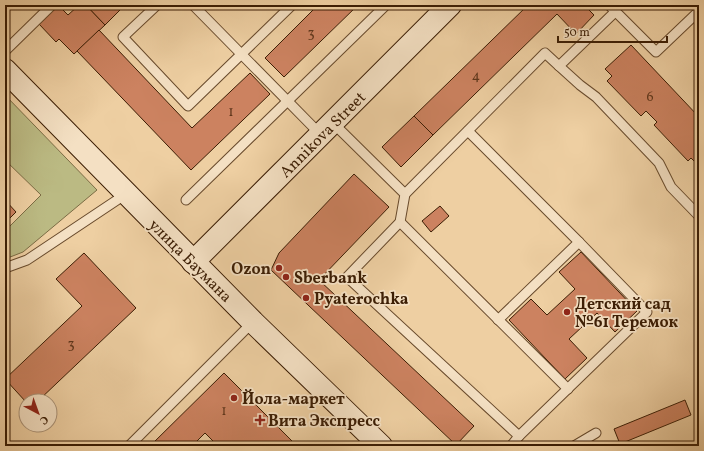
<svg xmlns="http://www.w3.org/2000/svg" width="704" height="451" font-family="Vollkorn,serif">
<rect width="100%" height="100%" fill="#eecfa2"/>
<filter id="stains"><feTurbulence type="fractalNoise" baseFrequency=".005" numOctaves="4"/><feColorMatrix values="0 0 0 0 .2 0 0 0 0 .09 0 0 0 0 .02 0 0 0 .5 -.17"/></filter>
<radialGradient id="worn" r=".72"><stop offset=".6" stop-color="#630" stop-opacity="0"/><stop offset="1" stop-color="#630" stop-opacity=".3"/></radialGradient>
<path fill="#bbba83" stroke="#7b6c44" d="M5,95L97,190L23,252L5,259V231L41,195L5,160Z"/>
<g fill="#cc8260" stroke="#3b1d04">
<path d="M58,5L68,15L79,5H86L105,25L74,54L59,39L56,42L39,24Z"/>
<path d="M86,5H125L105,25Z"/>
<path d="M318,5H358L284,77L265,58Z"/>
<path d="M528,5H536L538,7L540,5H584L594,15L576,34L557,14L433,135L414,116Z"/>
<path d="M99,30L192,128L250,73L270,94L191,170L77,51Z"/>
<path d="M631,45L699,117V160L696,163L691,158L688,161L654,125L657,122L646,111L641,116L607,81L612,76L605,69Z"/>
<path d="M414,116L433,135L401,167L382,147Z"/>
<path d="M354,174L389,207L319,280L474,426L456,445L271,270L279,253Z"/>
<path d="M5,200L16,212L5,223Z"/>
<path d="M440,206L449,216L431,232L422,221Z"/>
<path d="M581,252L637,311L615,332L597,313L569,339L587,358L565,379L509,320L531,299L547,315L575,289L559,272Z"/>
<path d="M84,253L136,308L38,401L26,402L5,379L82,306L56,279Z"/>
<path d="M224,373L297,446H218L205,433L192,446H150Z"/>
<path d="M685,400L691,415L620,444L614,429Z"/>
</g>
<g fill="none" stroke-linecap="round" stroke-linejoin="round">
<defs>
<g id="lane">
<path d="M157,5L123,37L188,106L292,5"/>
<path d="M193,5L321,135"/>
<path d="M609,5L656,52L699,11"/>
<path d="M615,12L559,66L580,85L596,97L659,163L671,187L699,216"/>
<path d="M5,51L52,5"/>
<path d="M333,123L405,194L400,222L347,277L519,436L511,446"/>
<path d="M468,131L579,242"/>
<path d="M405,194L545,53L559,66"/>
<path d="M186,200L386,5"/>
<path d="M400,222L568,389"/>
<path d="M5,268L27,260L126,194"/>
<path d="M498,320L579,242L647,312L519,436"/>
<path d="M129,446L253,322"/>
<path d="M574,446L596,433"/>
</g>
<g id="secondary">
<path d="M5,70L253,322L381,446"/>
<path d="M193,262L450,5"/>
</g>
</defs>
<use href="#lane" stroke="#684a2c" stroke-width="11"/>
<use href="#secondary" stroke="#3b1d04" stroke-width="24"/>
<use href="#lane" stroke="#f4e0c3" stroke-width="9"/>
<use href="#secondary" stroke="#f4e0c3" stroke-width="22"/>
</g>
<g fill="#8f2418" stroke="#f4e0c3" stroke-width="1.5">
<circle cx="279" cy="268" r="4"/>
<circle cx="286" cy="277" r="4"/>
<circle cx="306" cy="298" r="4"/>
<circle cx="567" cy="312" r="4"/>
<circle cx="234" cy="398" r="4"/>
<path d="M258 414h4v4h4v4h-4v4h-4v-4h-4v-4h4z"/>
</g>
<g text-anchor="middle" stroke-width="3.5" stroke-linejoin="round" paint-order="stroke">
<g font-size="14" fill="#5f361b">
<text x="311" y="37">3</text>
<text x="476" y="80">4</text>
<text x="650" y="101">6</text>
<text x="231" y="116">1</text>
<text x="71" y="348">3</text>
<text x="224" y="415">1</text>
</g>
<g font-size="16" fill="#3b1d04" stroke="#f4e0c3">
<text transform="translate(322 134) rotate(-45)" y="6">Annikova Street</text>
<text transform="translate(191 260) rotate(45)" y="6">улица Баумана</text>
</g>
<g font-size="16" font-weight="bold" fill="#3b1d04" stroke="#f4e0c3" text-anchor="start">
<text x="271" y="274" text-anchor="end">Ozon</text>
<text x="294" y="283">Sberbank</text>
<text x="314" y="304">Pyaterochka</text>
<text x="575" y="309">Детский сад<tspan x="575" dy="18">№61 Теремок</tspan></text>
<text x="242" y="404">Йола-маркет</text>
<text x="268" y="426">Вита Экспресс</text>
</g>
</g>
<rect width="704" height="451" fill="none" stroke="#eecfa2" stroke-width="20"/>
<rect x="6" y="6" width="692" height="439" fill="none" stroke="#3b1d04" stroke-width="2"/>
<rect x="10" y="10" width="684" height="431" fill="none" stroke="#3b1d04"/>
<g transform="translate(38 413) rotate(139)"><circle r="19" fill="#f4e0c3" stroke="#aa9277"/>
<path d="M0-3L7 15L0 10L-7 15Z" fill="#8f2418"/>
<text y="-6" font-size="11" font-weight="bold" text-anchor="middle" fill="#3b1d04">С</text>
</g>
<path d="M558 36v6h109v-6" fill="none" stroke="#3b1d04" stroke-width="2"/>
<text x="564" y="36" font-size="12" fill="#3b1d04" stroke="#f4e0c3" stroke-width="3" paint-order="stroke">50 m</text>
<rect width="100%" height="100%" filter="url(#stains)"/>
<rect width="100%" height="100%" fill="url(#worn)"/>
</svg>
